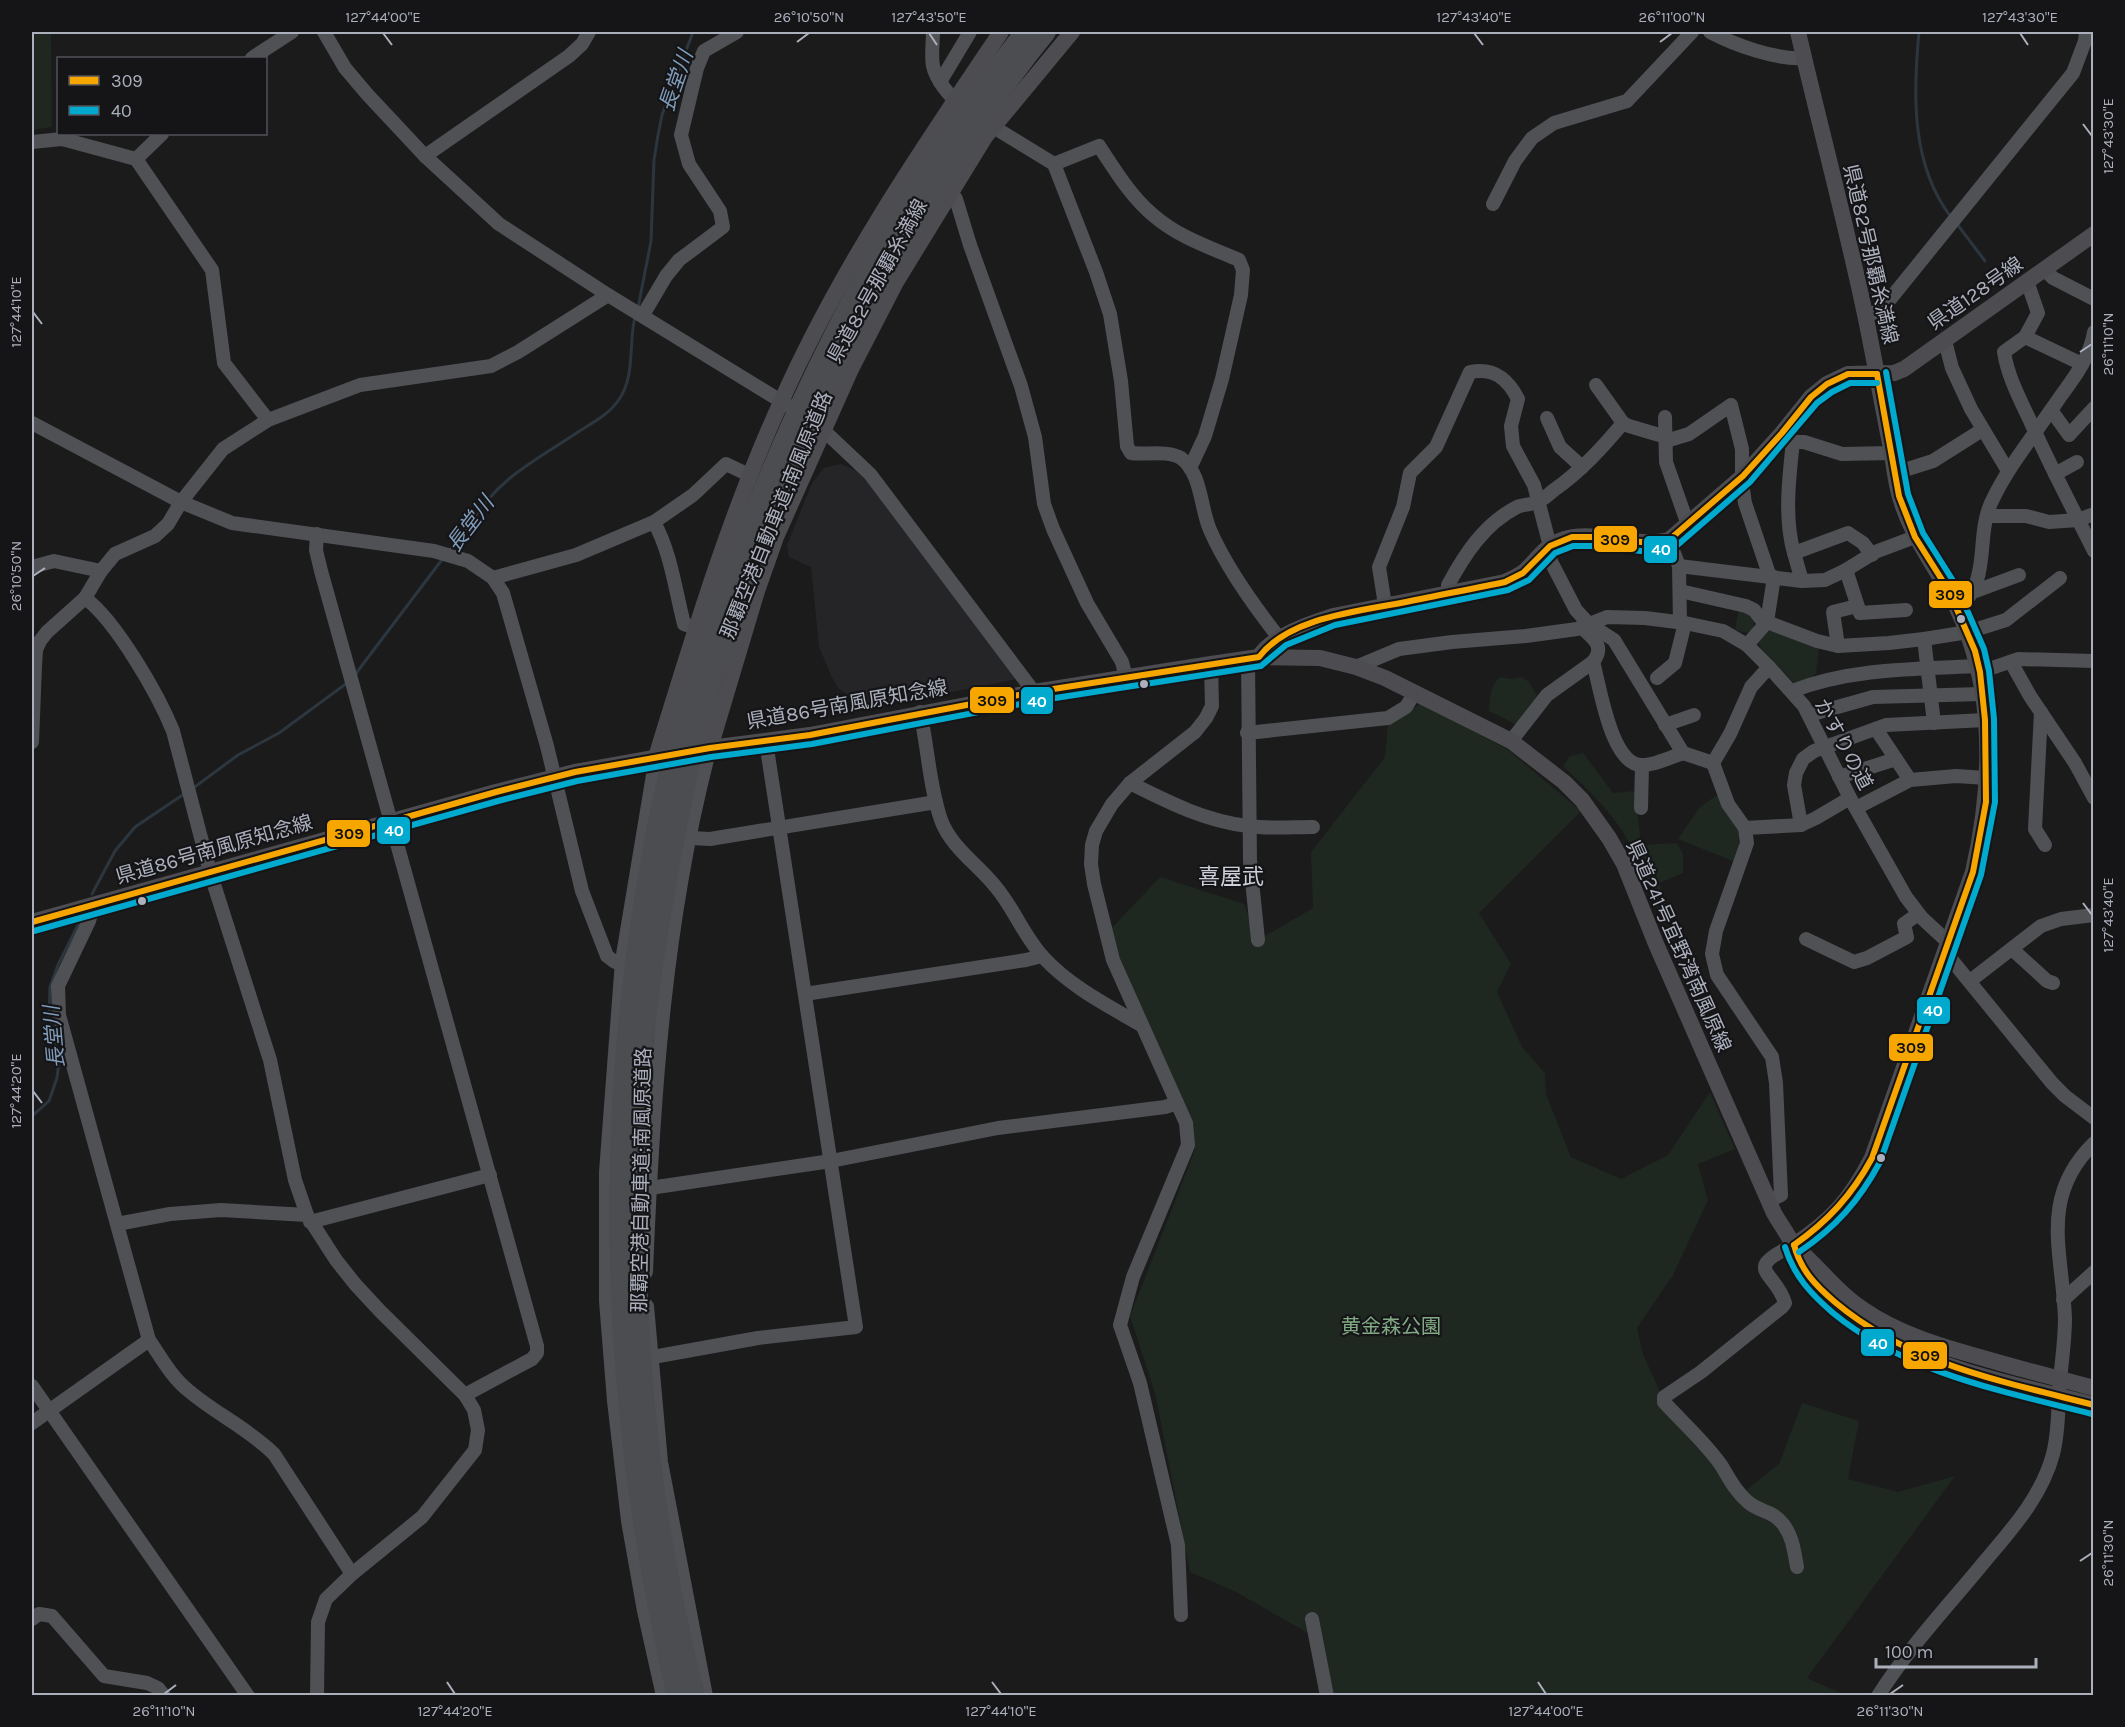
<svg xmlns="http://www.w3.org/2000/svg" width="2125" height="1727" font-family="Karla,'Noto Sans JP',sans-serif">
<rect width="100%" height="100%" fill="#1b1b1c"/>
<path fill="#252528" d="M841,464L861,473L1017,679L866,709L838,688L831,675L819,647L811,567L789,557L787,545L812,483L824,468Z"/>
<g fill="#1e2720">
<path d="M32,32H55L51,33L52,127L32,130Z"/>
<path d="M1739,607L1747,609L1755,621L1752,630L1748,633L1735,630Z"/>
<path d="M1772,628L1819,648L1816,674L1813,676L1812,682L1795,684L1762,649L1758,643C1761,637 1765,631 1772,628Z"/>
<path d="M1501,677L1511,679L1522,677L1529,682L1537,696L1530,710L1515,724L1489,711C1490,699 1490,683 1501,677Z"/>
<path d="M1420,704L1507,749L1581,811L1479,913L1511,964L1497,992L1522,1047L1545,1073L1546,1094L1571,1157L1621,1179L1668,1155L1710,1092L1735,1149L1698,1164L1708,1200L1673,1275L1637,1328L1643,1354L1670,1414L1744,1492L1779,1464L1802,1403L1859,1421L1848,1479L1898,1492L1955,1476L1807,1678L1845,1695H1328L1320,1640L1236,1592L1190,1572L1155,1393L1130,1316L1195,1150L1191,1123L1131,989L1109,931L1160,877L1244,904L1258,940L1313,908L1311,852L1385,757L1388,724Z"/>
<path d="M1583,753L1613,793L1635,791L1641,845L1677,843L1683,854V873L1659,883L1671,920L1663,925C1652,895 1641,863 1625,835C1609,809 1585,787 1563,766L1570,756Z"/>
<path d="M1717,795C1735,822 1746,829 1735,862L1678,839L1700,807Z"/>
</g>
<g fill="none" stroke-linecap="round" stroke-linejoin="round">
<g stroke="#2c363f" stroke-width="3">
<path d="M1919,32C1913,94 1911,165 1951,217"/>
<path d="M1957,224L1985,261"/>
<path d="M638,308L651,241L654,160L658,135L662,115L693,32"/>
<path d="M448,552C470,526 482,501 510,478C531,461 556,447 578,432C592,423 608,415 618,401C636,376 628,345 635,317"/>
<path d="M354,676L444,557"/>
<path d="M192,789L238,755L279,733L347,683"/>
<path d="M92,894L115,851L135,827L184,794"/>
<path d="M32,1116L49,1101L57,1078L59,1061L49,1017L50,987L58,965L81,919"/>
</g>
<g stroke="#4f5155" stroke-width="14">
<path d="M324,32L345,68L367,94L425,156L499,224L608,295L789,406"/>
<path d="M933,32C933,42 931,55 933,66C936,80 950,97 961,105"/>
<path d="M1710,32C1735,45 1776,60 1804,58"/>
<path d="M252,58L292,32"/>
<path d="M940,82L970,32"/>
<path d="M987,123L1054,164L1096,272L1110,314L1121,381L1127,446L1131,453C1145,455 1168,450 1181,458C1202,474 1200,507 1210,530C1227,569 1254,606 1280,639"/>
<path d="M32,142L62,139L136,159L212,270L224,363L268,420"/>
<path d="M425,156L569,56L582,44L589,32"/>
<path d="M136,159L162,134"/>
<path d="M1054,164L1099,146C1115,170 1131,197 1153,215C1178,237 1209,247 1239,260L1243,270L1241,295L1222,379L1205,436L1190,468"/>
<path d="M950,191L956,199L970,245L1021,386L1035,437L1044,504L1053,529L1087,603L1122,662L1126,678"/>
<path d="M1493,204L1515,161L1532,138L1554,123L1627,101L1692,32"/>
<path d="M2044,269L2053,278L2094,299"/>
<path d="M2027,281L2038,313L2025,337L2004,352C2008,378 2021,401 2032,425C2051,468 2073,509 2094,551"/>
<path d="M643,315L666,276L679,260L723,227L720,211L689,164L681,135L697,68L704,51L737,32"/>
<path d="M1865,317L1881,309L1891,298L2073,73L2085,41L2086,32"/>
<path d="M2025,337L2082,364"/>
<path d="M1945,341L1952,368L1971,409L2008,471"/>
<path d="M1596,385L1623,423L1629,426L1666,437"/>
<path d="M2051,410L2069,435L2094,408"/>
<path d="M1665,417L1666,462L1688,525"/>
<path d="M1547,418L1560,447L1582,467"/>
<path d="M32,423L181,502L232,523L434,551L468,561L493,578L503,593L547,746L582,891L607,956L615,962L622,961"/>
<path d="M818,425L870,474L1034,692"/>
<path d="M1786,437L1793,442H1804L1842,454L1892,453"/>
<path d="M1666,441L1689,434L1731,405L1742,449V483L1745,503L1770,577"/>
<path d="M1793,442C1789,477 1784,519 1794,553L1848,533L1863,543L1872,555"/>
<path d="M1895,473L1933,461L1982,430"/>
<path d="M2055,474L2077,462"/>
<path d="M1987,516H2026L2049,522L2078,520L2094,514"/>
<path d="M654,522C671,553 675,589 684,624L696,628"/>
<path d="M317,534L316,550L321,571L537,1346V1353L532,1359L465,1395"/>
<path d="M1669,540L1679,566L1680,623"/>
<path d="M1545,550L1576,610L1588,623L1614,640L1683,753L1713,763"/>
<path d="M1794,553L1802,581"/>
<path d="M1679,566L1802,581L1825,580L1846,570L1875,552L1915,537"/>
<path d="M32,567L54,561L101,571"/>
<path d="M1846,570L1860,613L1906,610"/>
<path d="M493,578L576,555L654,522L693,495L726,464L749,475"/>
<path d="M1680,591L1746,606L1754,610L1765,624"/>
<path d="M1450,592L1448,585C1465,554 1484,524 1517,507C1524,504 1532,505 1539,501C1544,499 1549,494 1554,490C1581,471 1602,448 1623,423"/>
<path d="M1973,592L2019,575"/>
<path d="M85,598C116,621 158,694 173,731L210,872L270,1060L295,1180L307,1215L336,1260L355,1284L380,1311L465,1395L474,1410L478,1430L475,1450L422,1517L352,1574L326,1599L318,1622L317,1696"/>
<path d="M1385,605L1379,567L1403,507L1410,473L1436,447L1470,372C1494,367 1508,379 1518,399L1511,426L1513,446L1534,485L1550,546"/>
<path d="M1957,609C1992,582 1975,539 1991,503C2008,466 2035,434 2058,400C2073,379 2090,358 2094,332"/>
<path d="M1767,622L1774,577"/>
<path d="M1924,639L1934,723"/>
<path d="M1747,645L1767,622L1817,641L1838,646L1889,643L1924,639L1968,632L2006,620L2060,578"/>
<path d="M1838,646L1833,612L1857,606"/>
<path d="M1248,659L1250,861L1258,940"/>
<path d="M1593,662C1600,686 1611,767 1643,765C1655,765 1671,757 1683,753"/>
<path d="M2011,662L2030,696L2075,763L2094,798"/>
<path d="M1356,667L1399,649L1452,642L1526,636L1577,629L1607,617L1645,618L1685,623L1723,631L1747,645L1769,667L1804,706L1850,798L1906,897L1922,918L1949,943"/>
<path d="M1980,672L2018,659L2094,661"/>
<path d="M1657,678L1675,663L1685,623"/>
<path d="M1792,691C1851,668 1916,669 1978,666"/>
<path d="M920,712C928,747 929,785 941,820C951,847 977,864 995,886C1014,908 1024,937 1044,958C1071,987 1107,1005 1141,1025"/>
<path d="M2041,712L2035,829L2045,845"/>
<path d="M1809,715L1873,697L1982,694"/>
<path d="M1665,725L1694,715"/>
<path d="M1876,729L1910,780"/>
<path d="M1247,733L1388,718L1406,707L1415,692"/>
<path d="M1511,741L1547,695L1593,662C1606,645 1592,638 1581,627"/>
<path d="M32,742L35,666L36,650L40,641L47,632L85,598L101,571L115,554L155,536L168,524L181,502L223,449L268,420L360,385L491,366L518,352L608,295"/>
<path d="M656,757L622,961L606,1172V1301L614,1401L628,1521L644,1611L663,1696"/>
<path d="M1839,777L1896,759"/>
<path d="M1130,783C1168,802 1205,821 1248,826C1269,829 1292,827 1313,827"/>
<path d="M1641,808L1642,766"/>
<path d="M1856,808L1910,780L1956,776L1987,778"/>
<path d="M1801,825L1794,785L1796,773L1803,759L1814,751L1886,725L1985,720"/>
<path d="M1745,828L1801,825L1816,818L1850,798"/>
<path d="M691,838L710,839L936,802"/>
<path d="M94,905L89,921L58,986L59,1015L149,1340C161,1357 172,1378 189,1391C216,1414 249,1429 274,1454L352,1574"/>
<path d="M1806,939L1854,962L1867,958L1907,937L1904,924L1918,914"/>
<path d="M2012,949L2047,981L2053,983"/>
<path d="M1946,953L2052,1083L2065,1096L2094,1118"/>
<path d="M1970,981L2041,926L2061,919L2094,915"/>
<path d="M805,994L1026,960L1042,956"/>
<path d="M650,1188L831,1161L998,1128L1165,1107L1177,1103"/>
<path d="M1769,1201L1781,1195L1776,1083L1772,1057L1717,975L1712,954L1716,931L1747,843L1745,828L1728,804L1713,763L1730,734L1751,687L1769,667"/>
<path d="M310,1222L490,1175"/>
<path d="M117,1224L170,1214L221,1210L307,1215"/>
<path d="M1794,1245C1740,1270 1776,1271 1785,1303L1782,1307L1701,1372L1664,1397V1402C1683,1423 1705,1442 1721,1465C1729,1478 1735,1491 1748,1502C1759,1512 1772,1510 1783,1524C1793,1537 1794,1551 1797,1567"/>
<path d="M646,1272C653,1096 665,918 710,748"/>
<path d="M2063,1300L2094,1272"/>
<path d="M647,1306L661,1462L706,1696"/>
<path d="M653,1357L758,1338L856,1327L766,742"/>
<path d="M32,1386L248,1696"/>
<path d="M32,1423L149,1340"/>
<path d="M1181,1615L1178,1545L1140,1383L1120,1325L1133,1277L1188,1145L1186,1123L1113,960L1094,884L1091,864L1092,845L1096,831L1112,804L1130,783L1195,732L1206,718L1212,706L1211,664"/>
<path d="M32,1619L39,1614L52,1616L104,1676L147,1683L158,1688L164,1696"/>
<path d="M1312,1619L1327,1696"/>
<path d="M1878,1696C1909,1647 1949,1605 1985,1561C2012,1529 2042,1496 2053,1454C2058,1435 2058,1415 2059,1396C2060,1370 2065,1345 2065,1319C2063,1253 2038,1198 2094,1143"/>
</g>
<g stroke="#4d4d51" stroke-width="16">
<path d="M1259,657C1270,637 1311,623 1333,616L1505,582C1513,578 1522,575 1528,568C1538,558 1546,546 1559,541C1592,527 1633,549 1669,540L1743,476L1782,433L1811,397L1827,384L1848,374L1894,373L1904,369L2094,234"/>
<path d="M710,748L757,591L776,537L851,369L896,282L985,137L1072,32"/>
<path d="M656,757C693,637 729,516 781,402C839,271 921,150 1001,32"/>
<path d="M32,922L496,792L575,772L710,748L810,735L1034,692L1211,664L1259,657L1320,658L1356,667L1385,678L1511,741L1564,782L1582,800L1609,838L1624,864L1656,944L1774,1213C1780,1224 1788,1234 1793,1245C1798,1254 1800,1265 1806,1274C1872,1359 1996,1379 2094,1405"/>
<path d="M1794,1245C1833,1219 1850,1200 1872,1158L1973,872C1993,785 1996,688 1956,606C1938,569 1911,537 1900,497C1895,481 1894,464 1891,448C1882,405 1875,362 1866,319C1846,223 1820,127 1798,32"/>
<path d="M1794,1246C1818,1265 1835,1291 1861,1308C1898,1334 1940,1346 1983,1358C2020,1369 2057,1378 2094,1388"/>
</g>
<g stroke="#4c4d51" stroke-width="20">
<path d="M677,1696C611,1417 600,1136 652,854C666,772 692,685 719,607C791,401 890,204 1025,32"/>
<path d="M695,1696C651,1524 633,1347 637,1170C639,1126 639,1081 644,1037C649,990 656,943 664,897C677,819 693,739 717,664C763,518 825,376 903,244C946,170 992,98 1046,32"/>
</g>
<defs>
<g id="bus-1">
<path d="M32,922L496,792L575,772L710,748L810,735L1034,692L1259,657C1289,617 1360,611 1406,602C1439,595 1472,589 1505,582L1523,573L1550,546L1572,537H1599L1641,542L1669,540L1743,476L1782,433L1811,397L1827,384L1848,374H1877"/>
<path d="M1794,1245C1828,1221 1852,1195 1872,1158L1973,872L1986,802L1985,720L1980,672L1975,651L1949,591L1915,537L1899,496L1877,374"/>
<path d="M1794,1245C1801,1271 1816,1286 1836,1303C1909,1364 2004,1382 2094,1405"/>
</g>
<g id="bus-2">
<path d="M34,931L498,801L577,781L711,757L812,744L1036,701L1261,666L1286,645L1335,625L1508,590L1529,580L1555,553L1573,546H1598L1641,551L1674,548L1750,482L1817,403L1832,392L1850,383H1877"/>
<path d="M1785,1247C1794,1276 1811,1294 1833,1313C1906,1373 2002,1391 2092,1414"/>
<path d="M1799,1252C1836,1227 1859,1201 1880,1162L1981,875L1995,802L1994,719L1989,671L1984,649L1957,587L1923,533L1908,494L1886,372"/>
</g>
</defs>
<use href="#bus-1" stroke="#151518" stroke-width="10"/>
<use href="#bus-2" stroke="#151518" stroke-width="10"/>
<use href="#bus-1" stroke="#f7a600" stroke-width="6"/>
<use href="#bus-2" stroke="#00a9ce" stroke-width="6"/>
</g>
<path fill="none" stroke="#acb0bd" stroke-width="2" d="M383,33L392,45M929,33L937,45M1474,33L1483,45M2020,33L2028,45M797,42L809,33M1660,42L1672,33M2083,124L2092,136M33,312L42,324M2080,352L2092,344M33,576L45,568M2083,903L2092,915M33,1091L42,1103M2080,1561L2092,1553M447,1682L455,1694M992,1682L1001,1694M1538,1682L1546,1694M164,1694L176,1685M1890,1694L1903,1685"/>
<g fill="#acb0bd" stroke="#151518" stroke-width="2">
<circle cx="1961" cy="619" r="5"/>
<circle cx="1144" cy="684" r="5"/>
<circle cx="142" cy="901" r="5"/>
<circle cx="1881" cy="1158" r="5"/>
</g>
<g text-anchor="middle" stroke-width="4.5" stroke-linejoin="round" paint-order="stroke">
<g font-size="20" fill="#acb0bd" stroke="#151518">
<text transform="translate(1871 254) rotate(77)" y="7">県道82号那覇糸満線</text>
<text transform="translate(877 281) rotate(-61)" y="7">県道82号那覇糸満線</text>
<text transform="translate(1975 293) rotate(-35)" y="7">県道128号線</text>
<text transform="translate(776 515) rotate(-68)" y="7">那覇空港自動車道;南風原道路</text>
<text transform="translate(847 704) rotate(-10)" y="7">県道86号南風原知念線</text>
<text transform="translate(1844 744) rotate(62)" y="7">かすりの道</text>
<text transform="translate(214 849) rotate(-16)" y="7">県道86号南風原知念線</text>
<text transform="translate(1679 946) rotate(66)" y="7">県道241号宜野湾南風原線</text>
<text transform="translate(641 1180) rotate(-89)" y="7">那覇空港自動車道;南風原道路</text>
</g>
<g font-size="20" fill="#81aa85" stroke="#151518">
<text x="1391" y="1333">黄金森公園</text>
</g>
<g font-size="21" font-style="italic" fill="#809dbb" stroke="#151518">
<text transform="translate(676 81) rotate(-71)" y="7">長堂川</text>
<text transform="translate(470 524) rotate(-53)" y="7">長堂川</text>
<text transform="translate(54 1037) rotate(-95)" y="7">長堂川</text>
</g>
<g font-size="22" fill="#cdd0d9" stroke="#151518">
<text x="1231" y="884">喜屋武</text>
</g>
</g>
<g stroke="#151518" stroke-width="2">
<rect x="1593" y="525" width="45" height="28" rx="6" fill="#f7a600"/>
<rect x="1643" y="535" width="35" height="29" rx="6" fill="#00a9ce"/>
<rect x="1928" y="580" width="45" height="29" rx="6" fill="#f7a600"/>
<rect x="969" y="686" width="46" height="28" rx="6" fill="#f7a600"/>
<rect x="1020" y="686" width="34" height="29" rx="6" fill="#00a9ce"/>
<rect x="376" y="816" width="35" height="29" rx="6" fill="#00a9ce"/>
<rect x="326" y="819" width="45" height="29" rx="6" fill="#f7a600"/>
<rect x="1916" y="996" width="35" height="29" rx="6" fill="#00a9ce"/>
<rect x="1888" y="1033" width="46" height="29" rx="6" fill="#f7a600"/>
<rect x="1860" y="1328" width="35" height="29" rx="6" fill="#00a9ce"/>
<rect x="1902" y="1341" width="46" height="29" rx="6" fill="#f7a600"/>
</g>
<g font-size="16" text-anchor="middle" font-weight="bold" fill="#fff">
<text x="1661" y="555">40</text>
<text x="1037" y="707">40</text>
<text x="394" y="836">40</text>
<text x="1933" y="1016">40</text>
<text x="1878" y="1349">40</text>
</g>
<g font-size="16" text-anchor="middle" font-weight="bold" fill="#111">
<text x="1615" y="545">309</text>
<text x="1950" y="600">309</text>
<text x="992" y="706">309</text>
<text x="349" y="839">309</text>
<text x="1911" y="1053">309</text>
<text x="1925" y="1361">309</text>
</g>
<rect width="2125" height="1727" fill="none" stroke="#151518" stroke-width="66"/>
<rect x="57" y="57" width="210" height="78" fill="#151518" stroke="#51535a" stroke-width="1.5"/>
<rect x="69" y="76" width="30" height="9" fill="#f7a600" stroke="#51535a" stroke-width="1.5"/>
<text x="111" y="87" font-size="18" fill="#acb0bd">309</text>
<rect x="69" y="106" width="30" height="9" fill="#00a9ce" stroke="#51535a" stroke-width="1.5"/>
<text x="111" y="117" font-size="18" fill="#acb0bd">40</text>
<path d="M1876 1658v9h160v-9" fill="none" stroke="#acb0bd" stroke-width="3"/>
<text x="1885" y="1658" font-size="18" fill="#acb0bd" stroke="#151518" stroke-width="4.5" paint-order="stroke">100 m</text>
<rect x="33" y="33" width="2059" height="1661" fill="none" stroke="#acb0bd" stroke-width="2"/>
<g font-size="15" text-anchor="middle" fill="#acb0bd">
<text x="383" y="22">127°44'00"E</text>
<text x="809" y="22">26°10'50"N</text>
<text x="929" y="22">127°43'50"E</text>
<text x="1474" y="22">127°43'40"E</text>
<text x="1672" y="22">26°11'00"N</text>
<text x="2020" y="22">127°43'30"E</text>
<text transform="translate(2108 136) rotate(-90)" y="5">127°43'30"E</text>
<text transform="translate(16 312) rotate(-90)" y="5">127°44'10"E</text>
<text transform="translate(2108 344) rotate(-90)" y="5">26°11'10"N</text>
<text transform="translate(16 576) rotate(-90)" y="5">26°10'50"N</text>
<text transform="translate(2108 915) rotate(-90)" y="5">127°43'40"E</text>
<text transform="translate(16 1091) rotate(-90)" y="5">127°44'20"E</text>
<text transform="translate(2108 1553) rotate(-90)" y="5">26°11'30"N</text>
<text x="164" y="1716">26°11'10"N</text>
<text x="455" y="1716">127°44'20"E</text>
<text x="1001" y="1716">127°44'10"E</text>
<text x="1546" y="1716">127°44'00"E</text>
<text x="1890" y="1716">26°11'30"N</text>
</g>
</svg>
